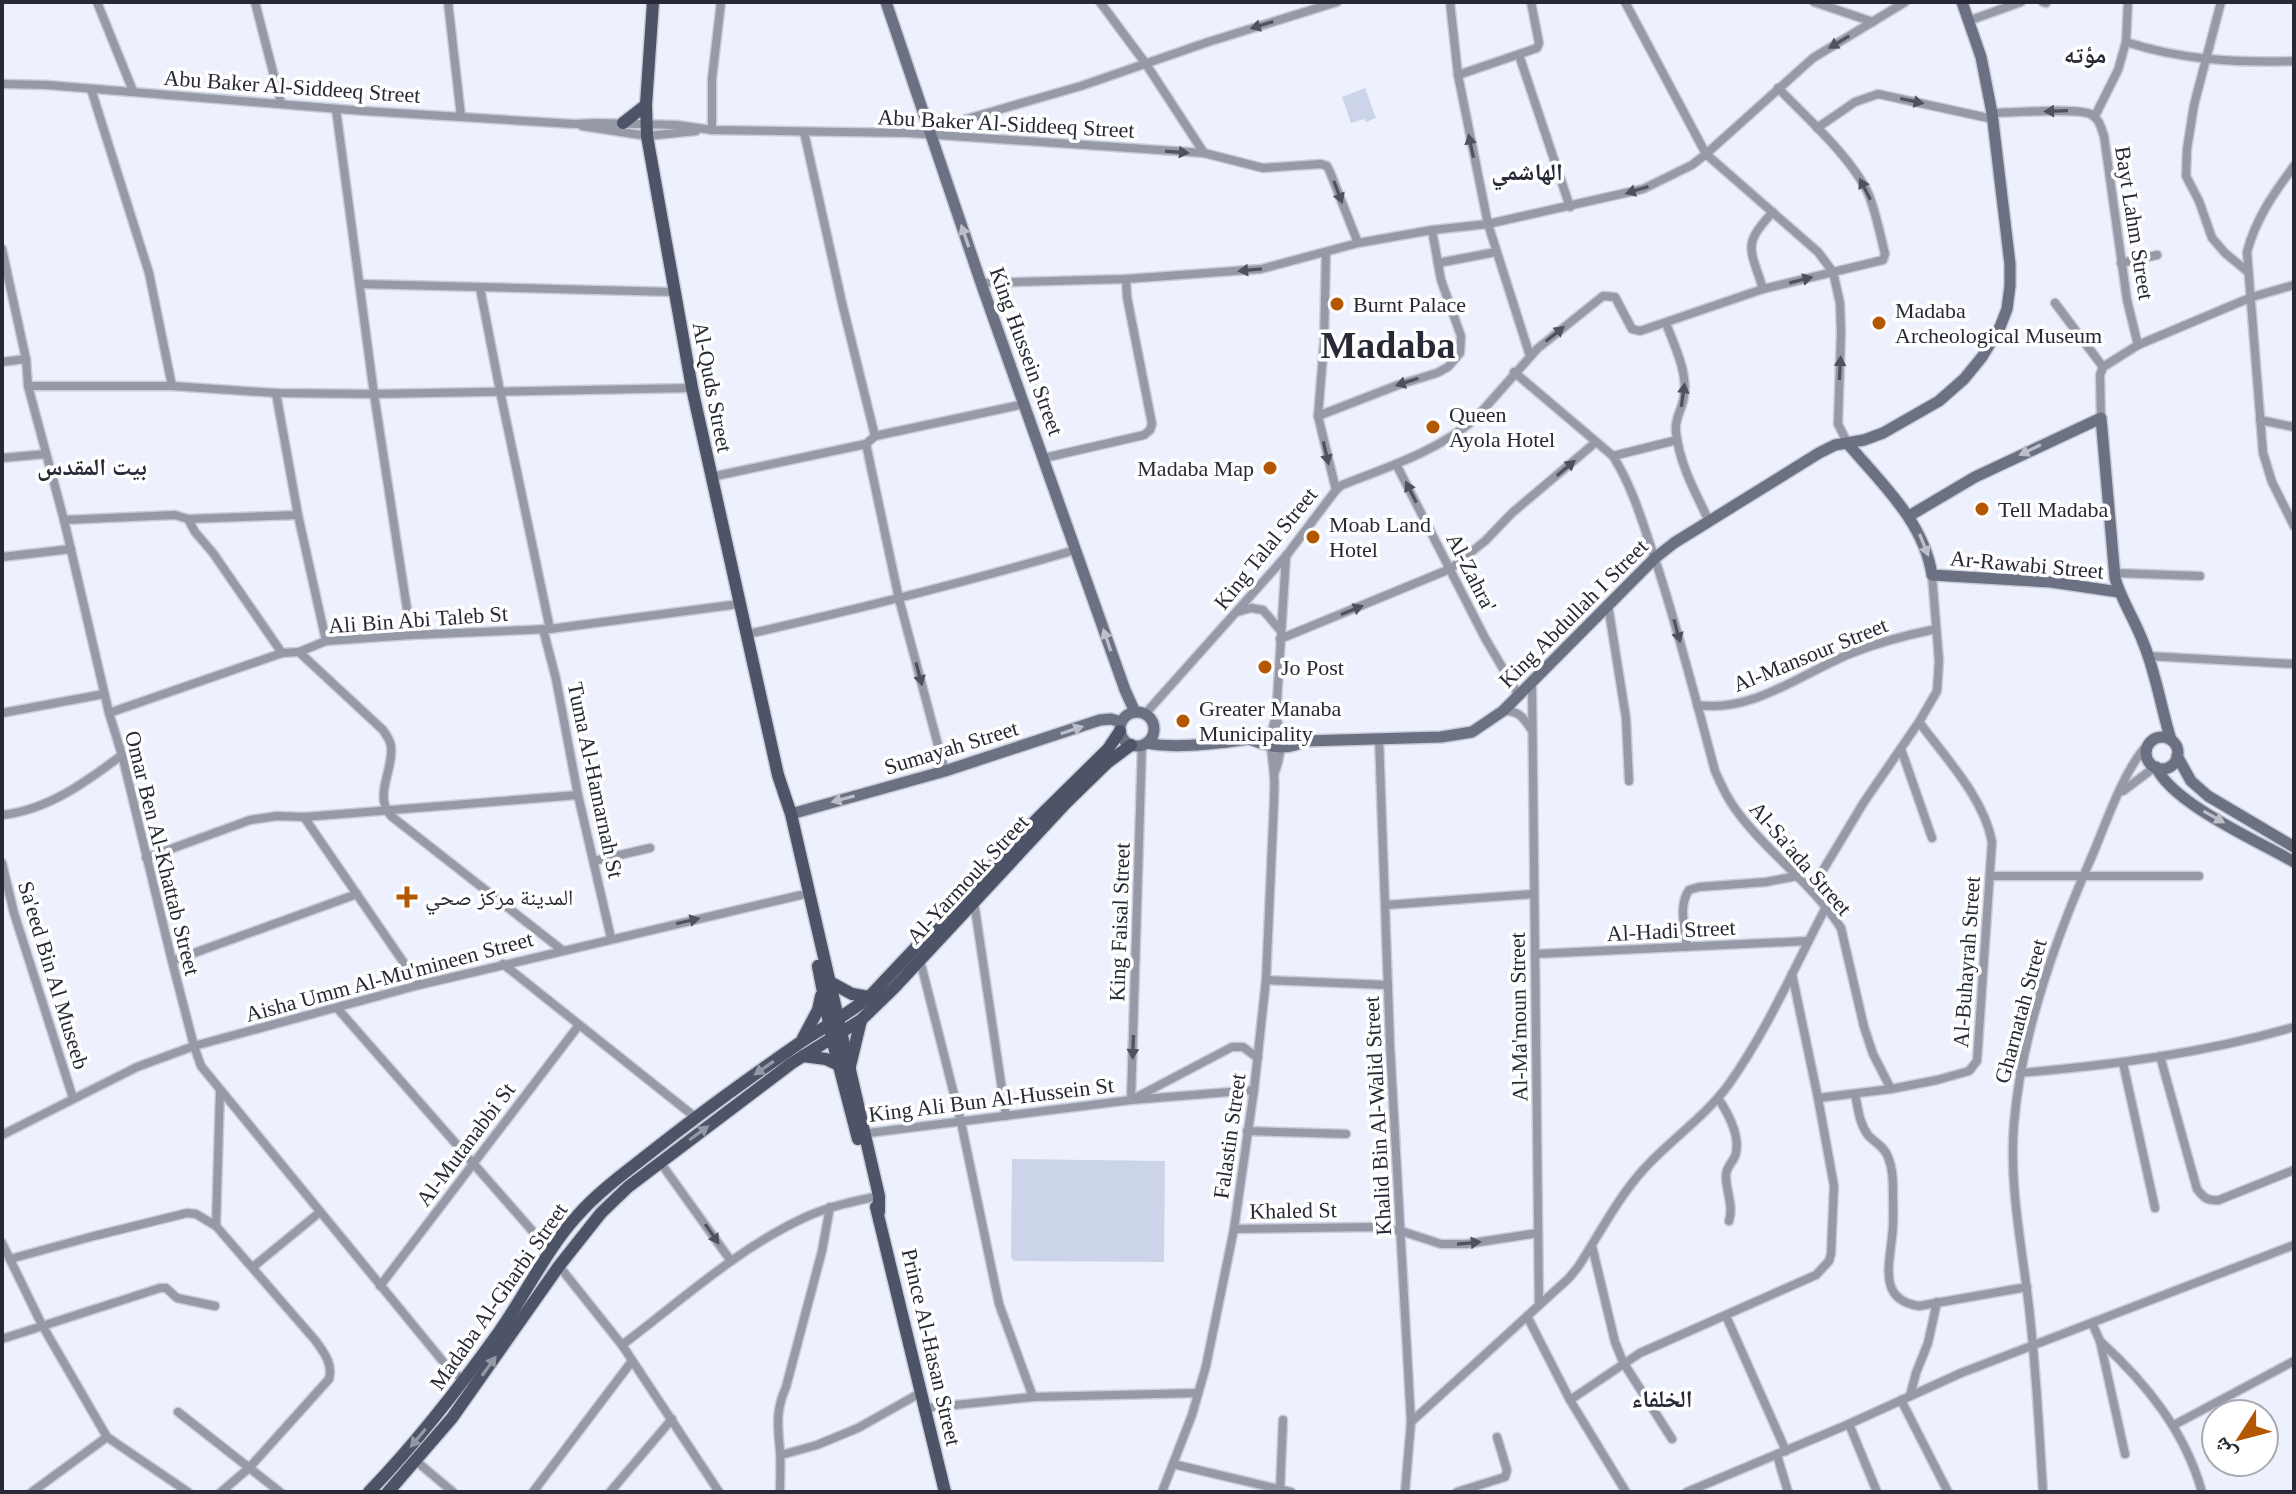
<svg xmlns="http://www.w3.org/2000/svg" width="2296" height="1494" font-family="'Times New Roman','Noto Naskh Arabic',serif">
<rect width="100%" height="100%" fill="#edf1fe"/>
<g fill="#ccd4ea">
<path d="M1365,88L1376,118L1366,122L1364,119L1351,123L1342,97Z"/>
<path d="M1012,1159L1165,1161L1164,1262L1014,1261L1011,1257Z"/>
</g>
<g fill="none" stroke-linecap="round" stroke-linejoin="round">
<defs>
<g id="street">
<path d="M97,2L133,91"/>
<path d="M255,2L281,103"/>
<path d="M448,2L461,116"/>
<path d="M1100,2L1146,64L1204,153"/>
<path d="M1450,2L1458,75L1488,224L1530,356"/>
<path d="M1625,2L1706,154L1818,252L1833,272L1840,303L1841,333L1838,424L1848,444"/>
<path d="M1814,2L1873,22"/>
<path d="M2043,2L2046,3"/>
<path d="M2221,2L2194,105L2187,149L2186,176L2199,201L2212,238L2225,253L2248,272"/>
<path d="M1968,21L2021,2"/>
<path d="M2126,42C2182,60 2235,63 2294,61"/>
<path d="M1519,55L1570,207"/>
<path d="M1458,75L1537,48L1539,43L1531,2"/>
<path d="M2,84L47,85L364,111L574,124L597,123L677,125L712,130L909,133L1204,153L1263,168L1321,164L1327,166L1330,172L1358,243"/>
<path d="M91,89L149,273L172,386"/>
<path d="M336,109L374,394L411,635"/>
<path d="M1992,113C2010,113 2081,107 2092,115C2100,120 2101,128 2104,136L2127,300L2138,345"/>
<path d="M2095,116L2118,70L2126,42L2128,2"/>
<path d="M582,126L647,136L696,131"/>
<path d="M1817,128L1855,102L1878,94L1993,119"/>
<path d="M712,130V79L721,2"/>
<path d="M804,132L843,307L875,436"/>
<path d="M932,134L949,124L1081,86L1208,42L1337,2"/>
<path d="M2294,166C2274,193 2256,218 2247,252L2263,453L2272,482L2294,526"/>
<path d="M2,249L26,359L28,386L64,520L109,713L122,755L172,961L194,1046L201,1066L445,1364L463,1380"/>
<path d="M1326,252L1324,343L1318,416L1336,490"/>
<path d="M1438,263L1496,252"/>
<path d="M2121,263L2157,255"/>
<path d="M981,283L1126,279L1261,269L1358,243L1432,230L1488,224L1643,189L1692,165L1706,154L1813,58L1905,2"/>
<path d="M360,284L674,292"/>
<path d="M480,288L500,391L550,629"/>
<path d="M1763,289C1751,249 1741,245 1773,212"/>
<path d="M2055,303L2103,367"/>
<path d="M1666,323C1674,345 1688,372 1684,396C1683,408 1674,419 1676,432C1679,463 1696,494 1709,521"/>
<path d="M2,362L26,359"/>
<path d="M2103,367L2138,345L2252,297L2294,285"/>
<path d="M1514,372L1613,456C1633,488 1643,524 1655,559C1678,629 1696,700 1715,771C1721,785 1727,798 1736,810C1767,853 1812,883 1841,928L1864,1027L1873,1054L1891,1089"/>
<path d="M28,386H172L276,393L374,394L692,388"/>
<path d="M276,393L298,515L326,641"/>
<path d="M1318,416L1398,385L1437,373L1448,367L1460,353L1461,336L1441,280L1432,230"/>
<path d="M2101,418L2100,375L2103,367"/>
<path d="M2260,420L2294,427"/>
<path d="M866,444L899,599L945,771"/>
<path d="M1613,456L1677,440"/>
<path d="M2,458L46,454"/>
<path d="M1044,458L1144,435L1150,430L1152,424L1127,297L1126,279"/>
<path d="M1396,464L1485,638L1519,696"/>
<path d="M711,477L866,444L875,436L1024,404"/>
<path d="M188,519L298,515"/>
<path d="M64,520L175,515L188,519L195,532L213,553L282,653"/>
<path d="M2,557L71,549"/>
<path d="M2114,573L2200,576"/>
<path d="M1608,605L1626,718L1629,781"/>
<path d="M1237,612L1251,608L1263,610L1280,630"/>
<path d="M543,629L556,679L578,795L611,938"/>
<path d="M748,634C858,609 967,582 1075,550"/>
<path d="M1280,639L1450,569L1485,541L1512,513L1596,442"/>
<path d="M299,652L383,730C386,735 391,741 391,747C394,770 373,795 391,816L562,950"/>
<path d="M2148,656L2294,664"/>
<path d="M1532,683L1539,1305"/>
<path d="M1697,705C1751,713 1800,675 1847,655C1876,643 1906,635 1936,629"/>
<path d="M1503,711C1518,710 1523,717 1531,729"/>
<path d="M2,713L104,694"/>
<path d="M109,713L282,653L299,652L326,641L411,635L550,629L739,604"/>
<path d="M1145,714L1286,556L1336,490L1342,485C1388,467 1436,452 1475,419L1537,349L1603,296L1615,297L1632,329L1640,331L1763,289L1883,260L1885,254C1880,234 1876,212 1868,193C1851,157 1806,117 1778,88"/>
<path d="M1379,738L1390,1045L1411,1422L1405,1492"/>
<path d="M1901,749L1932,838"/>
<path d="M1274,774C1282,755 1283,736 1276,717"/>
<path d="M2123,791L2155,767"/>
<path d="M2,815C48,810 86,782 122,755"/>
<path d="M304,817L419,985"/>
<path d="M146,858L250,820L277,816L304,817L578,795"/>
<path d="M594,861L650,848"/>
<path d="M2,863L14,913L73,1098"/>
<path d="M1990,876H2199"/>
<path d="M1811,890L1864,802L1919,722L1937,691L1939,661L1932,575"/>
<path d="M974,902L1006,1116"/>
<path d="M1386,905L1533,894"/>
<path d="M1687,947C1685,928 1678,906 1689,890L1699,887L1766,882L1797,876"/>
<path d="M1535,954L1808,941"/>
<path d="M920,960L961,1122L999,1304L1033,1397"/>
<path d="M172,961L357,894"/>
<path d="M503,964L695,1117"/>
<path d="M1266,980L1388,985"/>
<path d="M337,1008L550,1251"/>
<path d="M2160,1056L2197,1189C2204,1198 2207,1201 2219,1200L2294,1170"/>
<path d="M2123,1063L2155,1208"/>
<path d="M2020,1073C2112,1065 2205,1053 2294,1027"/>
<path d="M1855,1094C1858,1108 1859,1123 1868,1135C1875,1143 1885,1147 1888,1157C1893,1169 1893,1182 1893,1194C1893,1208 1894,1223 1892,1237C1889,1267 1879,1300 1919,1306L2027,1287"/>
<path d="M1135,1098L1232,1047H1243L1258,1058"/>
<path d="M1718,1098C1728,1113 1740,1134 1736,1153C1734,1162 1726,1166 1726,1176C1726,1192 1734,1206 1729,1221"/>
<path d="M1818,1098L1891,1089L1937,1080L1969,1071L1977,1061L1992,842C1984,798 1945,757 1919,722"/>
<path d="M1131,1100L1142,745"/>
<path d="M1247,1131L1346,1134"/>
<path d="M861,1134L1131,1100L1254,1090"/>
<path d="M2,1135L137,1067L194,1046L419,985L801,895"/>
<path d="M660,1162L731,1261"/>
<path d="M216,1226L220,1091"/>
<path d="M1234,1229L1373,1227L1401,1231L1441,1244H1466L1538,1233"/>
<path d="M2,1243L42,1325L107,1437"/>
<path d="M1592,1246L1615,1342L1623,1362L1672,1439"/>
<path d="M10,1259L94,1236L187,1213L196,1214L216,1226L315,1340C324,1353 333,1363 329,1379L249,1468L221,1492"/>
<path d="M559,1266L622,1345L719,1492"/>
<path d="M253,1267L320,1212"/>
<path d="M380,1286L579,1025"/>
<path d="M1527,1316L1570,1400L1626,1492"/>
<path d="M1726,1316L1786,1451"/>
<path d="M2092,1323L2100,1341L2125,1454"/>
<path d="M2,1339L160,1288H166L177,1298L215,1306"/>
<path d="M2100,1341C2146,1383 2185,1431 2202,1492"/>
<path d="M622,1345C682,1300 739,1247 808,1216C831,1206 855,1201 879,1196"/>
<path d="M1910,1396L1916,1373L1928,1343L1937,1302"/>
<path d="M1570,1400L1640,1353L1816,1275L1829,1261L1831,1254L1834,1186L1818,1098L1792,974"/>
<path d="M1901,1400L1948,1492"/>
<path d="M926,1408L1033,1397L1198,1393"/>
<path d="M178,1412L280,1492"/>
<path d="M1411,1422L1569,1278L1578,1267C1599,1235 1617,1199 1643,1170C1670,1140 1705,1117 1729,1084C1768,1029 1795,966 1826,907"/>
<path d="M1849,1424L1877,1492"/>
<path d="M2174,1425L2294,1361"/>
<path d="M781,1455L817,1445L858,1428L922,1392"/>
<path d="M1777,1455L1788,1492"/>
<path d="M416,1461L453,1492"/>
<path d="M1173,1464L1291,1492"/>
<path d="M1280,1491L1283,1420"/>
<path d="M32,1492L107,1437L188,1492"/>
<path d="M533,1492L632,1361"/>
<path d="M610,1492L672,1419"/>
<path d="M780,1492C780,1479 781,1465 780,1452C778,1426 775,1412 786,1387L822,1251L830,1207"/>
<path d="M1162,1492L1192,1415L1206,1366L1234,1229L1254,1090L1266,980L1274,802C1274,793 1275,784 1274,775C1272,754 1268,738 1276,717L1286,556"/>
<path d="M1457,1492L1505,1477L1507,1470L1497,1437"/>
<path d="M1687,1492L1849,1424L1961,1373L2294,1245"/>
<path d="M2043,1492C2039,1427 2036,1363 2028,1299C2021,1241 2009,1183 2014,1124C2021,1036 2054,943 2089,863C2105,827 2122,772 2148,744"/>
</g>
<g id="secondary">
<path d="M886,2L981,283L1125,690L1135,712"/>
<path d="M1848,444C1881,483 1924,522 1932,575L2051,582L2119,592"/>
<path d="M1909,516L1975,477L2101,418L2115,578C2121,600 2135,620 2143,642C2156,673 2161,708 2171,740"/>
<circle cx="1137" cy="729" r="17"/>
<circle cx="2162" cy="753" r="16"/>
<path d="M1252,740C1271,747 1286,751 1305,741"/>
<path d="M1147,743C1172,749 1222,743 1249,739C1269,736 1285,732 1305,741L1441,737L1472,732L1503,711L1655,558L1674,543L1819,453L1835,445L1864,440L1883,433L1939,401L1964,379L1982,357L2000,327L2007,309L2010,286V264L1992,113L1981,57L1962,2"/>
<path d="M2177,756L2191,781L2208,796L2294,847"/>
<path d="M2156,767C2173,804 2258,841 2294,862"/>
<path d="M791,814L945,771L1100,720L1111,719L1121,722"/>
</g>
<g id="primary">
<path d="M653,2L646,105L647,136L692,388L778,775L791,814L879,1196V1212"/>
<path d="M623,123L646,105"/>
<path d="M818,966L832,1039L858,1139"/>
<path d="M830,982L852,994L869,997"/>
<path d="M803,1038L818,1010L821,996"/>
<path d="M803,1056L826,1059L839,1065"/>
<path d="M850,1066L861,1020"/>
<path d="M876,1207L945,1492"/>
<path d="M369,1492C417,1442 459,1388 499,1332C526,1294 546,1250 577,1216C597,1193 623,1174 646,1156C695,1117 746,1080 798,1044C822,1028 847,1015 869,997L1039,817L1108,749L1120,731"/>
<path d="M388,1492L452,1418L559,1266L601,1213L628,1187L792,1063L861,1020L895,987L1066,803L1107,763L1131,745"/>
</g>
</defs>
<use href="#street" stroke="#c9cdda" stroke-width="11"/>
<use href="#secondary" stroke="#c9cdda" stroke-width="14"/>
<use href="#primary" stroke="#c9cdda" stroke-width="15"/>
<use href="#street" stroke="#969aa7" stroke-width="8"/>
<use href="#secondary" stroke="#6b7182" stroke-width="11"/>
<use href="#primary" stroke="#4d5468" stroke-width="12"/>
</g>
<defs><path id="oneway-solid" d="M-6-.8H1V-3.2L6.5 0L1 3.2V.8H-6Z" transform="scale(2)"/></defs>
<g fill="#4e515e">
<use href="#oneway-solid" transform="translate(1262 25) rotate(163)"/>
<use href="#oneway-solid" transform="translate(1839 42) rotate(149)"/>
<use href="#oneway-solid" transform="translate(1912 101) rotate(12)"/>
<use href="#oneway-solid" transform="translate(2056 111) rotate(178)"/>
<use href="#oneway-solid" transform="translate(1471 146) rotate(-102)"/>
<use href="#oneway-solid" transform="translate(1177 152) rotate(4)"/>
<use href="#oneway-solid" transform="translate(1865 189) rotate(-117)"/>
<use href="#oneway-solid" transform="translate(1637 190) rotate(163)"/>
<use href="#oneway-solid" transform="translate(1338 192) rotate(69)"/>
<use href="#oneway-solid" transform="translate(1250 270) rotate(175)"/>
<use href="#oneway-solid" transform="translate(1801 280) rotate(-14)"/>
<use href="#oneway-solid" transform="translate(1555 334) rotate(-39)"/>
<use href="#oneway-solid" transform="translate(1840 368) rotate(-87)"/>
<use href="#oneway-solid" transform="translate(1407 382) rotate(162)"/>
<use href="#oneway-solid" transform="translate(1683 395) rotate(-82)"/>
<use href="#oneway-solid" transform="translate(1326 453) rotate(77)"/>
<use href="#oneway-solid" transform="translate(1566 468) rotate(-40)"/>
<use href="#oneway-solid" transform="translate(1411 492) rotate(-117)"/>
<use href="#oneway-solid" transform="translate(1352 610) rotate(-22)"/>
<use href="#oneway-solid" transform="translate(1677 631) rotate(75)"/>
<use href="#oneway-solid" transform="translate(919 674) rotate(75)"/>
<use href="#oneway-solid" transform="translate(688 921) rotate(-13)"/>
<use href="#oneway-solid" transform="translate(1133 1047) rotate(92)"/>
<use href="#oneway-solid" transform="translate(712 1234) rotate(55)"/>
<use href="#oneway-solid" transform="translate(1469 1243) rotate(-5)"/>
</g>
<g fill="#bcbfc7">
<use href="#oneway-solid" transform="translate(965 236) rotate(-109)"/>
<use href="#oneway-solid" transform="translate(2030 450) rotate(154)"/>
<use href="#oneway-solid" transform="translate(1924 545) rotate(68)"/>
<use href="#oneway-solid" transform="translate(1107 640) rotate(-109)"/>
<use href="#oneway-solid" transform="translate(1072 730) rotate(-18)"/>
<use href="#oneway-solid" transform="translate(843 799) rotate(165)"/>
<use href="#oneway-solid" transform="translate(2214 817) rotate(29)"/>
</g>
<g fill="#9498a4">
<use href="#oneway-solid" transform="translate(764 1068) rotate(145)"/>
<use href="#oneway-solid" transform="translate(699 1133) rotate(-36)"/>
<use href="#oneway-solid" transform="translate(489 1366) rotate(-54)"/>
<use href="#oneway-solid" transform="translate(418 1438) rotate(130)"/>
</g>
<g fill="#b45703" stroke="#fff" stroke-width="3">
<circle cx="1337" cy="304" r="8"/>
<circle cx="1879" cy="323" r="8"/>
<circle cx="1433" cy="427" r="8"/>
<circle cx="1270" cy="468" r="8"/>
<circle cx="1982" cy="509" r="8"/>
<circle cx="1313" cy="537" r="8"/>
<circle cx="1265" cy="667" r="8"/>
<circle cx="1183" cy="721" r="8"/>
<path d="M403 885h8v8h8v8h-8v8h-8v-8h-8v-8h8z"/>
</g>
<g text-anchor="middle" stroke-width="7" stroke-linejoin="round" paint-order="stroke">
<g font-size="22" fill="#272a36" stroke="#fff">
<text transform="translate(292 86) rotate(4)" y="8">Abu Baker Al-Siddeeq Street</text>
<text transform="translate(1006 123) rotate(3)" y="8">Abu Baker Al-Siddeeq Street</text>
<text transform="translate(2135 223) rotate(81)" y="8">Bayt Lahm Street</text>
<text transform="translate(1027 351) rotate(70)" y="8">King Hussein Street</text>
<text transform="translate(713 387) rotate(79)" y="8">Al-Quds Street</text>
<text transform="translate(1265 548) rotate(-51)" y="8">King Talal Street</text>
<text transform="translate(2027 564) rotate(5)" y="8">Ar-Rawabi Street</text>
<text transform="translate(1472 572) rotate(63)" y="8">Al-Zahra'</text>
<text transform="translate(1573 613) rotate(-45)" y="8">King Abdullah I Street</text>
<text transform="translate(418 619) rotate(-4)" y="8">Ali Bin Abi Taleb St</text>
<text transform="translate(1810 654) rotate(-22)" y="8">Al-Mansour Street</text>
<text transform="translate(951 747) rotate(-17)" y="8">Sumayah Street</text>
<text transform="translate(596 780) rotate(78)" y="8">Tuma Al-Hamarnah St</text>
<text transform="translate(163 853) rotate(76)" y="8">Omar Ben Al-Khattab Street</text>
<text transform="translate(1801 858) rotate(49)" y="8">Al-Sa'ada Street</text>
<text transform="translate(967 879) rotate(-47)" y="8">Al-Yarmouk Street</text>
<text transform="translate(1119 922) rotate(-88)" y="8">King Faisal Street</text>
<text transform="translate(1671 930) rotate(-3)" y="8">Al-Hadi Street</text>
<text transform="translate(1966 962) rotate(-86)" y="8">Al-Buhayrah Street</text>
<text transform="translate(54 975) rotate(73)" y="8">Sa'eed Bin Al Museeb</text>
<text transform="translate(389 976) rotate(-15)" y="8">Aisha Umm Al-Mu'mineen Street</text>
<text transform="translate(2020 1011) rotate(-75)" y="8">Gharnatah Street</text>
<text transform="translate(1518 1017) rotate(-91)" y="8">Al-Ma'moun Street</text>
<text transform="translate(991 1099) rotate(-7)" y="8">King Ali Bun Al-Hussein St</text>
<text transform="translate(1377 1116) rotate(-93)" y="8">Khalid Bin Al-Walid Street</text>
<text transform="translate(1229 1136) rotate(-82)" y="8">Falastin Street</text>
<text transform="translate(465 1144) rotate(-53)" y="8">Al-Mutanabbi St</text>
<text transform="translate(1293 1210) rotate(-1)" y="8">Khaled St</text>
<text transform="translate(498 1296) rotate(-55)" y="8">Madaba Al-Gharbi Street</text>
<text transform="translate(932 1347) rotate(77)" y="8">Prince Al-Hasan Street</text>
</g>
<g font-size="22" fill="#272a36" stroke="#fff" text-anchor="start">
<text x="1353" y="312">Burnt Palace</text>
<text x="1895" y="318">Madaba<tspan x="1895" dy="25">Archeological Museum</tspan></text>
<text x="1449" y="422">Queen<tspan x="1449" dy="25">Ayola Hotel</tspan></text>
<text x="1254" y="476" text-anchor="end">Madaba Map</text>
<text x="1998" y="517">Tell Madaba</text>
<text x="1329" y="532">Moab Land<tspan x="1329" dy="25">Hotel</tspan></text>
<text x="1281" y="675">Jo Post</text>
<text x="1199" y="716">Greater Manaba<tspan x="1199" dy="25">Municipality</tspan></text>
<text x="425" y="905">المدينة مركز صحي</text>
</g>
<g font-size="24" font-weight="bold" fill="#272a36" stroke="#fff">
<text x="2085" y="63">مؤته</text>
<text x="1527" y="180">الهاشمي</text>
<text x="92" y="475">بيت المقدس</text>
<text x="1662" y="1407">الخلفاء</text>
</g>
<g font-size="38" font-weight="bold" fill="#272a36" stroke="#fff">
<text x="1388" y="358">Madaba</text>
</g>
</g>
<rect width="2296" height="1494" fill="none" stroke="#272a36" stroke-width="8"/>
<g transform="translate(2240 1438) rotate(234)"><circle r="38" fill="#ffffff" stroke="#a9aaaf" stroke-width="2"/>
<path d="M0-6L14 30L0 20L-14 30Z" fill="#b45703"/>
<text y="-12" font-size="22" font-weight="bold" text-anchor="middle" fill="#272a36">ش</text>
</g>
</svg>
